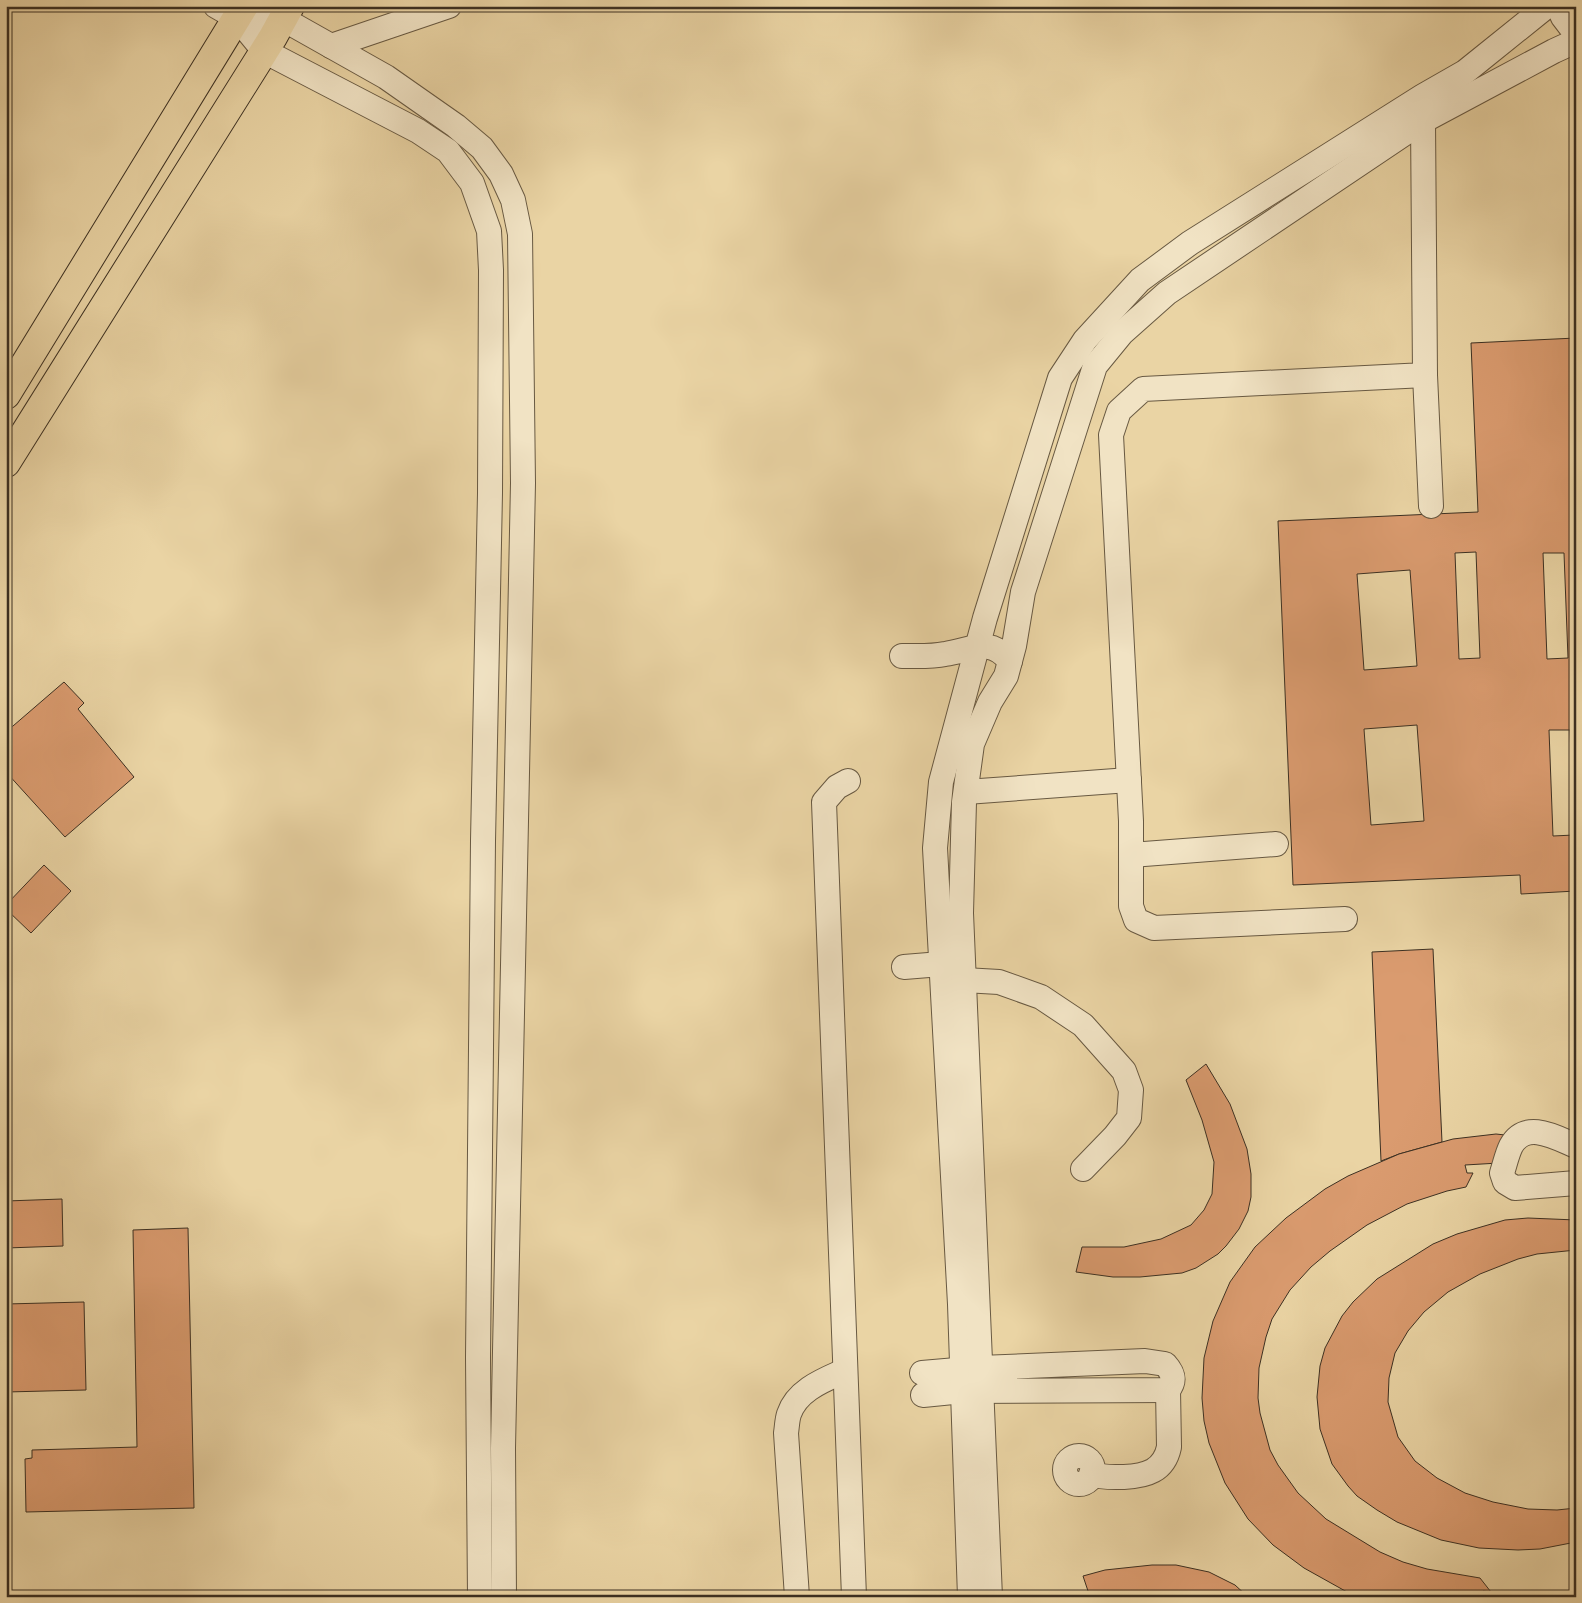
<svg xmlns="http://www.w3.org/2000/svg" width="1582" height="1603" font-family="Vollkorn,serif">
<rect width="100%" height="100%" fill="#ead4a4"/>
<filter id="stains"><feTurbulence type="fractalNoise" baseFrequency=".004" numOctaves="4"/><feColorMatrix values="0 0 0 0 .2 0 0 0 0 .09 0 0 0 0 .02 0 0 0 .5 -.17"/></filter>
<radialGradient id="worn" r=".72"><stop offset=".6" stop-color="#630" stop-opacity="0"/><stop offset="1" stop-color="#630" stop-opacity=".3"/></radialGradient>
<g fill="#da9b6f" stroke="#3c3022" fill-rule="evenodd">
<path d="M1576,338V891L1521,894L1520,875L1293,885L1278,521L1478,512L1471,343ZM1476,552L1480,658L1459,659L1455,553ZM1543,553H1564L1568,658L1547,659ZM1410,570L1417,666L1364,670L1357,574ZM1417,725L1424,821L1371,825L1364,729ZM1549,730H1570L1574,835L1553,836Z"/>
<path d="M64,682L84,703L78,709L134,777L65,837L6,772V732Z"/>
<path d="M44,865L71,891L31,933L6,909V905Z"/>
<path d="M1433,949L1442,1142L1399,1154L1381,1161L1372,952Z"/>
<path d="M1206,1064L1230,1104L1247,1149L1251,1174V1197L1248,1211L1239,1229L1226,1246L1218,1254L1196,1268L1182,1273L1140,1277H1113L1076,1272L1082,1247H1124L1161,1239L1191,1225L1204,1210L1212,1194L1214,1162L1202,1120L1186,1080Z"/>
<path d="M1496,1134L1514,1136L1499,1163L1465,1165L1467,1173H1473L1466,1187L1447,1191L1407,1204L1367,1225L1330,1251L1311,1267L1290,1290L1272,1319L1266,1337L1259,1368L1258,1398L1260,1413L1270,1450L1278,1465L1298,1493L1326,1519L1380,1552L1403,1562L1427,1569L1480,1578L1491,1592L1483,1591V1597H1356L1304,1568L1273,1545L1248,1519L1225,1483L1209,1443L1204,1421L1202,1398L1204,1358L1213,1321L1230,1282L1255,1247L1286,1218L1325,1189L1348,1176L1399,1154L1453,1139Z"/>
<path d="M62,1199L63,1246L6,1248V1201Z"/>
<path d="M1528,1218L1576,1220V1250L1537,1254L1518,1259L1480,1274L1448,1292L1424,1312L1408,1331L1395,1353L1389,1378L1388,1402L1398,1437L1415,1461L1437,1478L1465,1493L1493,1502L1528,1509L1557,1510L1576,1508V1542L1540,1549L1518,1550L1479,1548L1441,1540L1397,1522L1377,1510L1357,1496L1348,1486L1332,1464L1320,1429L1317,1397L1320,1366L1325,1348L1342,1316L1353,1302L1377,1279L1433,1244L1457,1234L1505,1220Z"/>
<path d="M188,1228L194,1508L26,1512L25,1459L32,1458V1450L137,1447L133,1230Z"/>
<path d="M84,1302L86,1390L6,1392V1304Z"/>
<path d="M1152,1565H1176L1209,1572L1235,1585L1248,1597H1090L1083,1576L1105,1570Z"/>
</g>
<g fill="none" stroke-linecap="round" stroke-linejoin="round">
<defs>
<g id="minor">
<path d="M216,6L237,18L264,51L418,131L448,151L472,183L489,231L491,270L490,493L483,841L478,1358L480,1597"/>
<path d="M1558,6L1563,17L1576,34"/>
<path d="M237,18L283,19L386,77L456,126L482,148L501,174L513,200L520,234L523,483L503,1448L504,1597"/>
<path d="M331,46L449,6"/>
<path d="M1425,375L1431,506"/>
<path d="M902,656C916,656 931,657 945,654C972,650 989,636 1010,661"/>
<path d="M848,781L837,787L824,802L854,1597"/>
<path d="M966,792L1129,780"/>
<path d="M1131,855L1276,844"/>
<path d="M1345,919L1154,928L1136,920L1131,906V821L1111,435L1119,411L1143,389L1425,375L1423,121"/>
<path d="M904,967L941,964"/>
<path d="M964,980L999,982L1041,997L1083,1025L1124,1071L1131,1090L1129,1118L1115,1136L1083,1169"/>
<path d="M1576,1146C1557,1138 1526,1119 1511,1146C1507,1154 1505,1164 1502,1173L1505,1182L1515,1188L1576,1183"/>
<path d="M922,1373L980,1368L1145,1361L1165,1364C1173,1373 1176,1380 1168,1390L963,1391L923,1395"/>
<circle cx="1079" cy="1470" r="14"/>
<path d="M1091,1474C1103,1478 1112,1477 1124,1477C1146,1476 1164,1471 1169,1447L1168,1390"/>
<path d="M797,1597L786,1433C787,1427 787,1420 789,1414C797,1390 824,1380 844,1371"/>
<path d="M970,1597L960,1304L935,848L941,782L985,618L1060,378L1085,340L1140,280L1190,243L1423,96L1465,72L1547,6"/>
<path d="M990,1597L961,913L964,802L972,744L990,702L1006,676L1014,646L1023,592L1095,366L1122,333L1167,293L1423,121L1554,51L1576,41"/>
</g>
<g id="major">
<path d="M6,395L244,6"/>
<path d="M6,463L273,37L290,6"/>
</g>
</defs>
<use href="#minor" stroke="#685942" stroke-width="26"/>
<use href="#major" stroke="#3c3022" stroke-width="30"/>
<use href="#minor" stroke="#f1e3c4" stroke-width="24"/>
<use href="#major" stroke="#ead4a4" stroke-width="28"/>
</g>
<rect width="1582" height="1603" fill="none" stroke="#ead4a4" stroke-width="25"/>
<rect x="8" y="8" width="1567" height="1588" fill="none" stroke="#3c3022" stroke-width="2.5"/>
<rect x="12" y="12" width="1557" height="1578" fill="none" stroke="#3c3022"/>
<rect width="100%" height="100%" filter="url(#stains)"/>
<rect width="100%" height="100%" fill="url(#worn)"/>
</svg>
